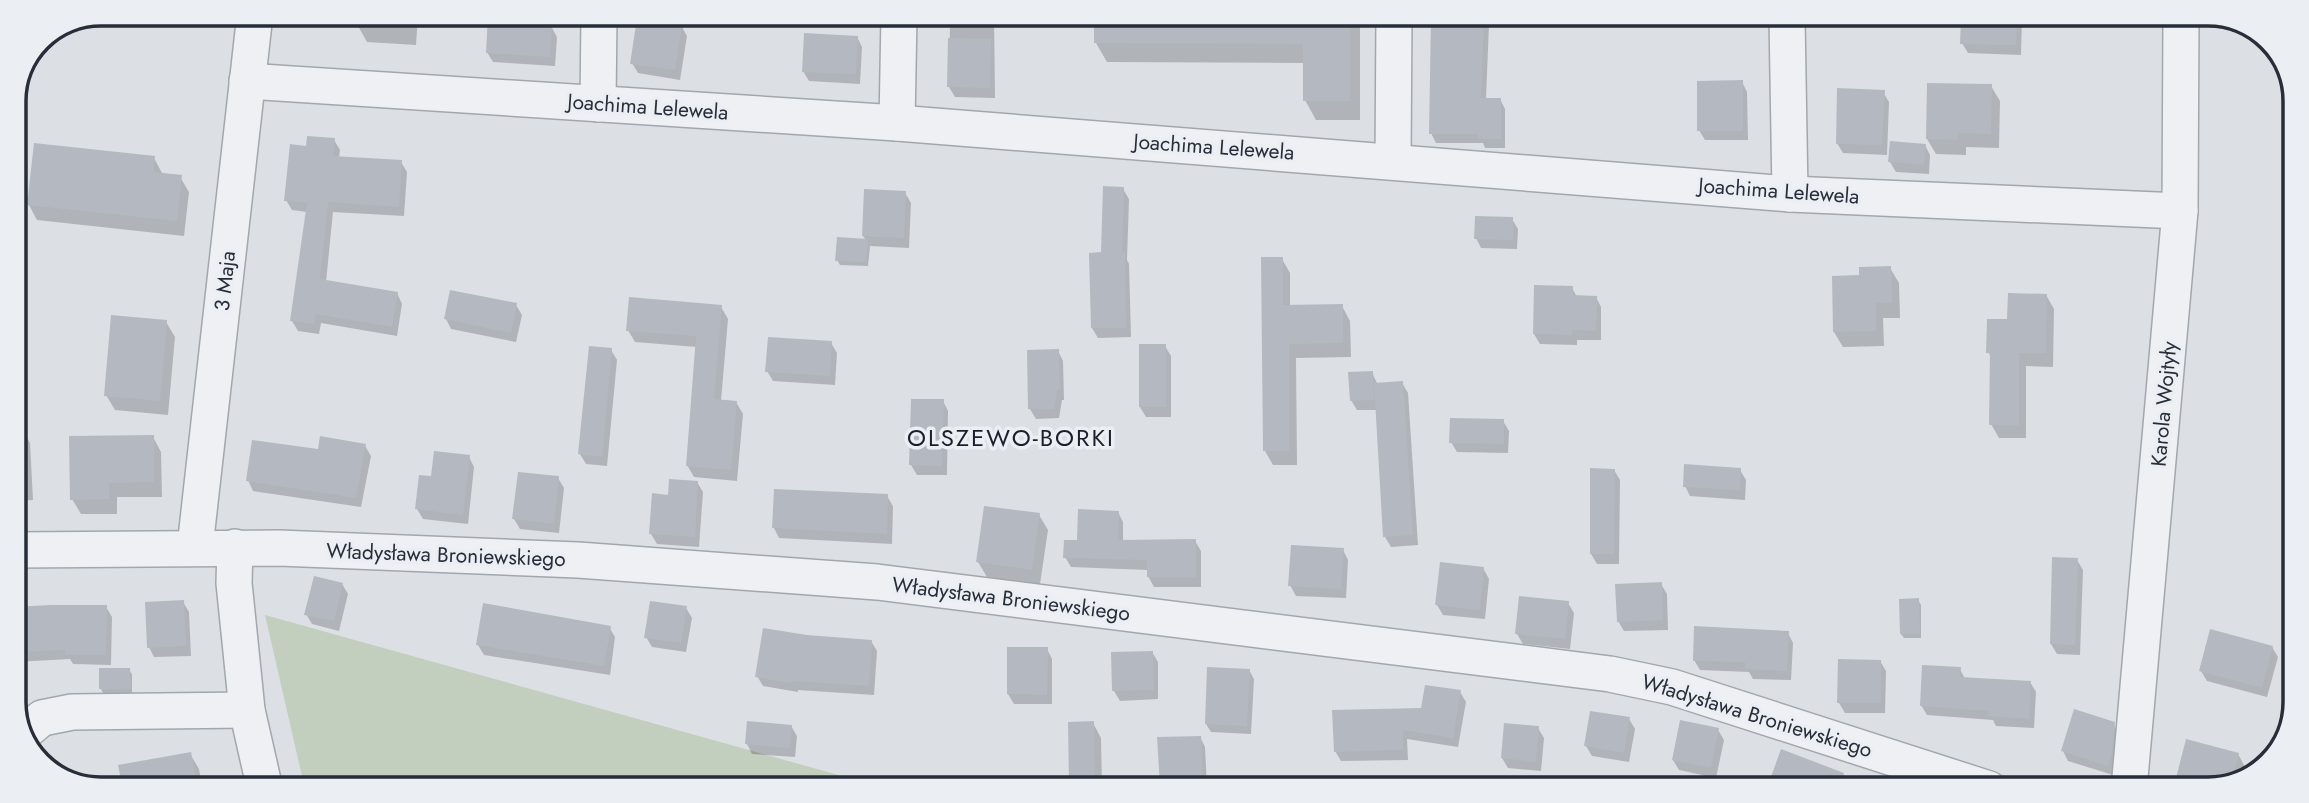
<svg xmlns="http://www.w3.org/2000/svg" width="2309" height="803" font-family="Jost,sans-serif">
<rect width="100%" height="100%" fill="#dce0e5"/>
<path fill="#c2cebe" d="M265,615L878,786L304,785Z"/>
<g fill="#0003">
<path d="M359,15H418L416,45L367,42L358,26Z"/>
<path d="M490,15H552V28L557,37L555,66L493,62L487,52Z"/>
<path d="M644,15H684L683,29L687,36L680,80L638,73L632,63Z"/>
<path d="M946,16H994L995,98L955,97L949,87L950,23Z"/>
<path d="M1096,16L1354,17L1360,28V120H1316L1305,100V63L1107,62L1096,43Z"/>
<path d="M1433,17H1485L1489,24L1486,99H1500L1505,109V148H1485L1483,143H1436L1431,133Z"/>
<path d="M1809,18H1853V27H1815Z"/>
<path d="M1963,18H2022L2021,55L1968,53L1962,43Z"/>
<path d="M857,37L862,47L860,84L809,81L803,71Z"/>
<path d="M1742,82L1747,92L1748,140H1705L1699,130Z"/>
<path d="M1991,86L2000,101L1999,148L1966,147V155L1936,154L1927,139Z"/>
<path d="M1883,92L1889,102L1887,155L1843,153L1837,143Z"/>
<path d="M334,140L340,150L339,158L401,162L407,172L404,216L333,212L326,282L397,293L402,304L397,336L321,323L319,334L298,331L292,321L307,212L292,210L286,200L308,148Z"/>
<path d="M1925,145L1930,155L1929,174L1896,172L1890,162Z"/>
<path d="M154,158L162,173L180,177L189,192L184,236L37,220L29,205Z"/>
<path d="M1123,189L1129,199L1127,260L1129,264L1131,337L1098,338L1092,328L1103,254Z"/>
<path d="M905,193L911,203L909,248L870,246L868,266L840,265L837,260L866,240L863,236Z"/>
<path d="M1512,219L1518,229L1517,249L1481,248L1476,238Z"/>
<path d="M1282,259L1290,273V307L1342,306L1350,321L1351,357L1296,358L1297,465H1273L1265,451Z"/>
<path d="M1890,268L1899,283L1900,318H1883L1884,346L1843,347L1834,332L1860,277Z"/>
<path d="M1572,288L1577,297H1596L1601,307V340H1577V345L1540,344L1534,334Z"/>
<path d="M2046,295L2054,309L2053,367L2026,366V438H1999L1991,424L1992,358L1988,352L2009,321Z"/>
<path d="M516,305L522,315L516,342L451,329L446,319Z"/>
<path d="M721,307L728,319L721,401L736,402L743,414L737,481L694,477L687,465L697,347L635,342L628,330Z"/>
<path d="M166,322L175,337L168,415L115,410L106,395Z"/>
<path d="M831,343L837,353L835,385L773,381L767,371Z"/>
<path d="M1165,346L1171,356V417H1146L1140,407Z"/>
<path d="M611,350L617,360L607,466L586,464L580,454Z"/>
<path d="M1058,351L1063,361L1064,400H1062L1059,418L1036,419L1030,409Z"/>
<path d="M1372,373L1377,383H1402L1408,393L1418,545L1391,547L1385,537L1377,410H1357L1351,400Z"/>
<path d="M943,401L948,411L947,475H917L911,465Z"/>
<path d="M1503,421L1509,431L1508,453L1457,452L1451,442Z"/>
<path d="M22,428L30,443L33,500L14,501V429Z"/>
<path d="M153,437L161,452L162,497H117V514H81L72,499Z"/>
<path d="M365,446L371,456L361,507L253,491L248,480L319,451Z"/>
<path d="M469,457L474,467L468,524L423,519L417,509L433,478Z"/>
<path d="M1614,470L1620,480L1619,564H1597L1591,554Z"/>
<path d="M1740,470L1746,480L1745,500L1690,496L1685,486Z"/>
<path d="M558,478L564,488L559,533L520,529L514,519Z"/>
<path d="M697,482L703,492L699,547L657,544L651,534Z"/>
<path d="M887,496L893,506L892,544L779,538L774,528Z"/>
<path d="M1118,512L1123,522V541H1195L1201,551V587H1154L1148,576V570L1071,567L1065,557Z"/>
<path d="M1039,515L1048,530L1040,584L987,577L978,562Z"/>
<path d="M1343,550L1348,560L1346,598L1296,596L1290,585Z"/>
<path d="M2077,560L2083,570L2080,655L2057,654L2051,644Z"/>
<path d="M1483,568L1489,579L1485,619L1443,615L1437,605Z"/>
<path d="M342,584L348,594L339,631L312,624L306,614Z"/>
<path d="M1661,584L1667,594L1668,630L1624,631L1618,621Z"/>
<path d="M1918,600L1921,605V638H1904L1901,634Z"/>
<path d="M183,602L189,612L191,656L154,657L149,647Z"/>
<path d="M1568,603L1574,613L1570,649L1523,644L1517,634Z"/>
<path d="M106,607L112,617L111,665L73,664L70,659L14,662V609Z"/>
<path d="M686,608L692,618L686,652L652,647L646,637Z"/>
<path d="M609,627L615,637L610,675L484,655L478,645Z"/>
<path d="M1788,633L1793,643L1791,680L1753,679L1749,672L1700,670L1694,660Z"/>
<path d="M871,641L877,651L874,695L798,690V692L763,686L757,676Z"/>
<path d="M2272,647L2278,657L2267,697L2207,681L2201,671Z"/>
<path d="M1047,649L1052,659V704H1014L1008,694Z"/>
<path d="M1152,652L1158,662V699L1120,701L1114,691Z"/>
<path d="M1880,661L1886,671L1885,713H1845L1839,703Z"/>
<path d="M1960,669L1965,679L2030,682L2036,692L2034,728L1996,726L1993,720L1927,715L1921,705Z"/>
<path d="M129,670L132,674V693H103L101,689Z"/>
<path d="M1249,670L1254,679L1251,734L1211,732L1206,724Z"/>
<path d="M1460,692L1466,702L1458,747L1407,739L1408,760L1341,761L1335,751Z"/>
<path d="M1629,719L1635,729L1629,762L1592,756L1586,746Z"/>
<path d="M1093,723L1101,738L1102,787H1071Z"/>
<path d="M2113,724L2119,734L2113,775L2068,761L2063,751Z"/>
<path d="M791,726L797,736L795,757L752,754L747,744Z"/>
<path d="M1538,728L1544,738L1541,771L1508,768L1502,758Z"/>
<path d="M1718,730L1724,740L1716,778L1679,770L1673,760Z"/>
<path d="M1200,737L1205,747L1207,787H1161Z"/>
<path d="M1782,752L1843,774L1851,788H1769Z"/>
<path d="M190,754L199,769L202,785H124Z"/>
<path d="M2238,754L2244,765L2240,778L2208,789H2178L2176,786Z"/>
</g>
<g fill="#b4b9c1">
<path d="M488,15H533L532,24L552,25L550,57L486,53Z"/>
<path d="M1094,16L1350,17V101H1303V44L1094,43Z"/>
<path d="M1431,17H1484L1481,98H1501V139H1478V134H1429Z"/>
<path d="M637,18L682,25L675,70L630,64Z"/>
<path d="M1961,18H2017L2016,45L1960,44Z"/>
<path d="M804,33L858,36L856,74L802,72Z"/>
<path d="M948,38L991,39L990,88L947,87Z"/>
<path d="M1743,80V131H1697V81Z"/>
<path d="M1927,83L1992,84L1991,134L1958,133V140L1926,139Z"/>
<path d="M1837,88L1885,90L1882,145L1836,144Z"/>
<path d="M307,136L335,138L333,156L402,160L399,207L328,202L320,279L398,292L392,327L316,314L314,324L290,321L307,203L284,201L290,144L306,146Z"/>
<path d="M1890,141L1926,144L1924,165L1888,162Z"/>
<path d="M34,143L155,156L153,172L182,175L177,221L27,205Z"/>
<path d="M1103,186L1124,187L1122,252H1125L1126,328H1091L1089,253L1101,252Z"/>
<path d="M864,189L906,191L904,238L862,236Z"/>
<path d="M1475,216L1513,217V240L1474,239Z"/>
<path d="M837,237L868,239L866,262L835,261Z"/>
<path d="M1261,257H1283V305L1343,304V343L1289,344V451H1263Z"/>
<path d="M1891,266L1892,303H1876V331L1833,332L1832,276L1859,275V267Z"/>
<path d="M1534,285L1573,286V295L1597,296L1596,331L1572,330V335L1533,334Z"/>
<path d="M450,290L517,303L511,333L444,319Z"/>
<path d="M2008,293L2047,294L2046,353H2019V425H1989L1990,353H1986L1987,319H2007Z"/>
<path d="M629,297L722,305L714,399L737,401L731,470L686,466L696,336L626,331Z"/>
<path d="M111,315L167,320L160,401L104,396Z"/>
<path d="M768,337L832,341L830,376L765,372Z"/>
<rect x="1139" y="344" width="27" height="63"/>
<path d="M589,346L612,348L602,457L578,454Z"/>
<path d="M1059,349L1060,390H1057L1054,409H1028L1027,350Z"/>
<path d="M1373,371L1374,400L1350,401L1348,372Z"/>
<path d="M1403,381L1413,535L1383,537L1374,383Z"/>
<path d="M911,399H944L942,466L909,465Z"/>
<path d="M1450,418L1504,419V444L1449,443Z"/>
<path d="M154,435V482L109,483V499L70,500L69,436Z"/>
<path d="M320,436L366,444L356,498L246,481L252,440L318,449Z"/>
<path d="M434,451L470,455L463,515L415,509L419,475L431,476Z"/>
<path d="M1684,464L1741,468L1740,490L1683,487Z"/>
<path d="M1590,468L1615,469L1614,554H1590Z"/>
<path d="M518,472L559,476L554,524L512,519Z"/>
<path d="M669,479L698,481L695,537L649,534L652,493L668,495Z"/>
<path d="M774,489L888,494L887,534L772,528Z"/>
<path d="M984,506L1040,513L1032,570L976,562Z"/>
<path d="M1078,509L1119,511L1118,540L1196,539V577H1147V560L1063,558L1064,540H1077Z"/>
<path d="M1291,545L1344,548L1341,589L1288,586Z"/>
<path d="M2052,557L2078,558L2075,645L2050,644Z"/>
<path d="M1440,562L1484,567L1480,610L1435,605Z"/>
<path d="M314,576L343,583L334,621L304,615Z"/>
<path d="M1662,582L1663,620L1617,622L1615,584Z"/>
<path d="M1519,596L1569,601L1565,639L1515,634Z"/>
<path d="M1919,598L1920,634H1900L1899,599Z"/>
<path d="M184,600L186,646L147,648L145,602Z"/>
<path d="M650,601L687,606L681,643L644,638Z"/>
<path d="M483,603L611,626L604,666L476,645Z"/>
<path d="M50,605H107L106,655H65V650L14,652V607Z"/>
<path d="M1694,626L1789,631L1787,671L1745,669V662L1693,661Z"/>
<path d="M763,628L807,635L872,640L869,686L793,681L792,683L755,677Z"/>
<path d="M2210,629L2273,646L2262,688L2199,671Z"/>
<path d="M1007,647H1048L1047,695L1007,694Z"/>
<path d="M1153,651L1154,690L1112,691L1111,652Z"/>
<path d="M1838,659L1881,660V703H1837Z"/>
<path d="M1922,665L1961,667L1960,677L2031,681L2029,719L1988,716L1989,711L1920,706Z"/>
<path d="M1207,667L1250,669L1247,726L1205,724Z"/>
<path d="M99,668H130L131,689H99Z"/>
<path d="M1425,685L1461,690L1453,738L1403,730V750L1334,752L1332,710L1421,708Z"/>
<path d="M2074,709L2115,722L2112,752L2108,766L2061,751Z"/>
<path d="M1590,711L1630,717L1624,753L1584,746Z"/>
<path d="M1680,720L1719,728L1711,768L1672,760Z"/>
<path d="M747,721L792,725L790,748L745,744Z"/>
<path d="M1094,721L1095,787H1069L1068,722Z"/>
<path d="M1504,723L1539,726L1536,762L1501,758Z"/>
<path d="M1201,736L1203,787H1160L1157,737Z"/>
<path d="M2186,739L2239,753L2232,781L2208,789H2186L2174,786Z"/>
<path d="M1781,749L1844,773L1838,788H1767Z"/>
<path d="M191,752L197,785H122L118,765Z"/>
</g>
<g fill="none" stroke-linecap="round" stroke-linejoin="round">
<defs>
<g id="minor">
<path d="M1787,18L1790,194"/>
<path d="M247,81L897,123L1790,194L2180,211"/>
<path d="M598,104L599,15"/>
<path d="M897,123L899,16"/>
<path d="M1393,161L1394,17"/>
<path d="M195,547L255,14"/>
<path d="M235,547L234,583L247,710L264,785"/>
<path d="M14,550L279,548L578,560L877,582L1610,674L1672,687L1989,789"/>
<path d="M24,733L42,718L72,712L247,710"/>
<path d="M2129,789L2180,211L2181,18"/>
</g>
</defs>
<use href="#minor" stroke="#a2a7ae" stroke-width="38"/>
<use href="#minor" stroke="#eef0f4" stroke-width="35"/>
</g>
<g text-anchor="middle" stroke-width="7" stroke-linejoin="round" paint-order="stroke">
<g font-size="21" fill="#272e3a" stroke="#ebeef3">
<text transform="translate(648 107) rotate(4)" y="7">Joachima Lelewela</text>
<text transform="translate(1214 147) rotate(4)" y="7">Joachima Lelewela</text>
<text transform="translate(1779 191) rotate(4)" y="7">Joachima Lelewela</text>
<text transform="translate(225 281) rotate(-84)" y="7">3 Maja</text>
<text transform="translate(2164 404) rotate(-85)" y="7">Karola Wojtyły</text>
<text transform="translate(446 555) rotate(2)" y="7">Władysława Broniewskiego</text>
<text transform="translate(1011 599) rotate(7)" y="7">Władysława Broniewskiego</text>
<text transform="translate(1757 716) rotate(17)" y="7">Władysława Broniewskiego</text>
</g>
<g font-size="24" letter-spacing="2" fill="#1a1f2b" stroke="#ebeef3">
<text x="1011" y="446">OLSZEWO-BORKI</text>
</g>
</g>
<path d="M0 0H2309V803H0ZM101 26H2208A75 75 0 0 1 2283 101V702A75 75 0 0 1 2208 777H101A75 75 0 0 1 26 702V101A75 75 0 0 1 101 26Z" fill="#ebeef3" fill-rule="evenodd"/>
<path fill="none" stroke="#272e3a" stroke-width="3.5" d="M101 26H2208A75 75 0 0 1 2283 101V702A75 75 0 0 1 2208 777H101A75 75 0 0 1 26 702V101A75 75 0 0 1 101 26Z"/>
</svg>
